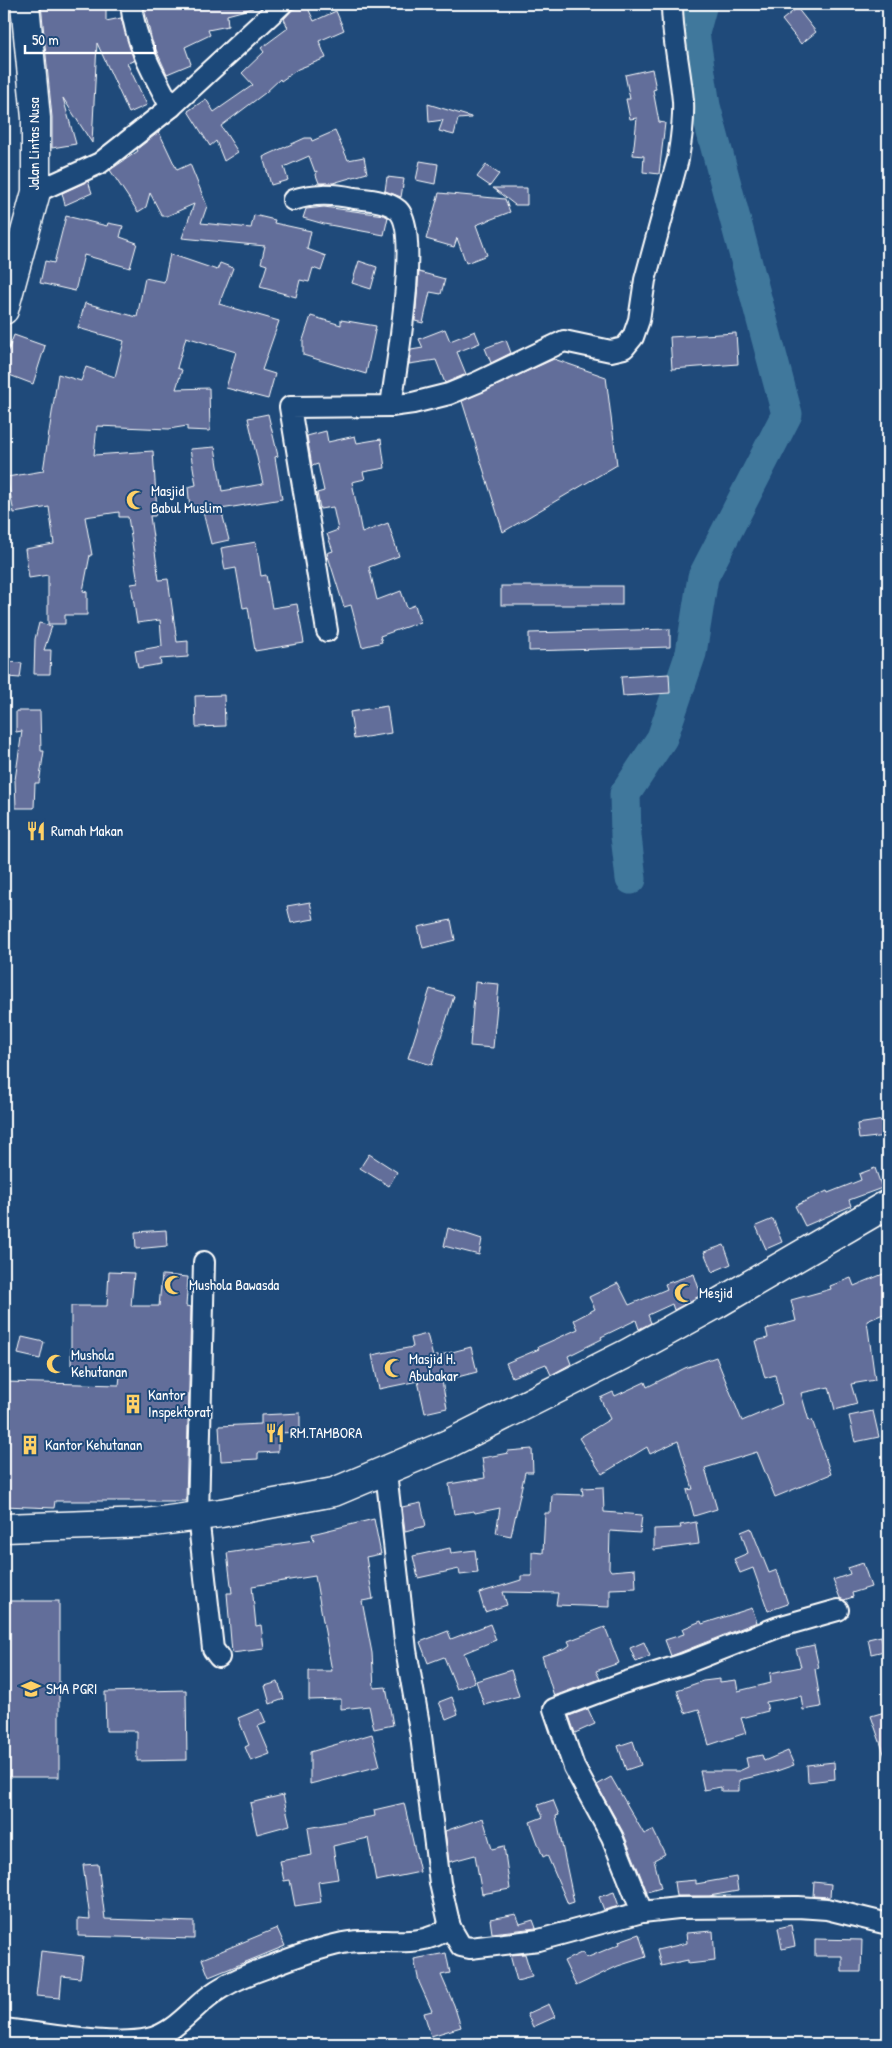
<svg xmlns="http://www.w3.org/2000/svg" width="892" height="2048" font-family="'Patrick Hand',sans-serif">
<rect width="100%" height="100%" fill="#1f4a7a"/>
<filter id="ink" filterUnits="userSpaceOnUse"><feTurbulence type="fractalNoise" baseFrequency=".02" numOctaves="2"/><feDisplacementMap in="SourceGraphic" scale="10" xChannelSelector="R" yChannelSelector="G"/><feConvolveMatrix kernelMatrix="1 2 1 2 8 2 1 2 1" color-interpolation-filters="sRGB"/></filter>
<g filter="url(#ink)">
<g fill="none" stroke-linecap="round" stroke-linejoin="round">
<path stroke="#40789c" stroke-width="31" d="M631,879L626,836L625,794L662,738L691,653L703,577L787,414L705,106L694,33L702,4"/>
</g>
<g fill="#626e9a" stroke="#fff">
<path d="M41,4H106V21L121,18L134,61L127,63L147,105L129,113L97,43L92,143L63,98L76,144L52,148V117Z"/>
<path d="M143,4H253V8L227,15L228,26L208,30L210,35L185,47L191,64L167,74L152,41Z"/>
<path d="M306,4L314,21L336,11L344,30L319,41L326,58L298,69L281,81L280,79L265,93L221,126L238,152L224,161L216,141L210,146L188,111L206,99L214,112L253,85L242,73L264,52L261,48L288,28L284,19L292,10Z"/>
<path d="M797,8L816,32L801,44L782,20Z"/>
<path d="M652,69L656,89L653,90L659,122L665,123L659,174L643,172L644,156L633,155L637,118L630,119L626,99H630L625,75Z"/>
<path d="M428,104L471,117V118L458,119L454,135L439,131L443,120L429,122Z"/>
<path d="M335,131L348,160L364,157L367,173L333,183H319L316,175L317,171L315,172L309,156L284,167L288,180L271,185L263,157L305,138H311L312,141Z"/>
<path d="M159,132L177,170L190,164L207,206L201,223L251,228L254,215L275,220L274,223L311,231L307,249L326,256L321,271L313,268L309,282L300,280L296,297L260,287L267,265L261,263L265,246L182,238L194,204L167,216H162L150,193L146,207L138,212L110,170L138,151L137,149Z"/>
<path d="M420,161L438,164L435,184L416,180Z"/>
<path d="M486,165L499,174L490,186L477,177Z"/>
<path d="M387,177L404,179L401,197L385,191Z"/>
<path d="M88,181L92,193L65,205L62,193Z"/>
<path d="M493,188H527V205H515Z"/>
<path d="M439,193L505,199L510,212L476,225L487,255L466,263L457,238L454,247L426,239Z"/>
<path d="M324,207L384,215L388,217L384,235L324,224L303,218L306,209Z"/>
<path d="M66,216L107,226L108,223L123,226L120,237L137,243L130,268L84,255L75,291L40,283L45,261L54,263Z"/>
<path d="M170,254L217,270L220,263L233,268L219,304L279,321L262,370L275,374L268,399L226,388L236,352L186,337L177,368L182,370L176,389L209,388L210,431L187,430V426L169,429L97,426L94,455L153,451L157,511L155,516H150L159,580L168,579L177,642L188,641V657L160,659L161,664L138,668L135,651L162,646L160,620L137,623L131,584L138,583L128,517H119V512L85,517L92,555H90L83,591L87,592V615H65V624H48V575L29,578L25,549L54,544L49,507L14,513L7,477L43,471L58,374L81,381L86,367L115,377L124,341L78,328L85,303L137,317L145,278L164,282Z"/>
<path d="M359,261L377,267L371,289L352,283Z"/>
<path d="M419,272L445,279L441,294L430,292L423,323L415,321Z"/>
<path d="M311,316L341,325V320L376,326L366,374L303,355V340Z"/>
<path d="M445,329L450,341L475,331L480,343L457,352L466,374L445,383L436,360L409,364L411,350L423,348L419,339Z"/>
<path d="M736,333L738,364L672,369L670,337Z"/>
<path d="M14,335L45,346L33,384L4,373V361Z"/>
<path d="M506,340L511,353L491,363L485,348Z"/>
<path d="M554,359L606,377L617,465L503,532L462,401Z"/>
<path d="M268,414L278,456L275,457L282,499L221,509L229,540L211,544L202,508L190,510L188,487L196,485L190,449L215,447L222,491L263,484L248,418Z"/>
<path d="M326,431L328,442L355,436L357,443L381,439L385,468L363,472L365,479L352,482L362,533L388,523L399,556L369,567L377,600L401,591L407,608L415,605L420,622L380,636L382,642L362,647L351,605L344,607L327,553L333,551L327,534L338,530L333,507L320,509L317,493L324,491L318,464L312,466L307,436Z"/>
<path d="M256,542L261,576L266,575L272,608L297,604L304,643L255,651L248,607L243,608L236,568L225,570L221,548Z"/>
<rect x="501" y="586" width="121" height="19"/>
<path d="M39,623L52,626L44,650H51L50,674H34L35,639Z"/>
<path d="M670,629V647L529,651V633Z"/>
<path d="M9,662L22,663L20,678L7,677Z"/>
<path d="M669,674L670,693L623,696L621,677Z"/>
<path d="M224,695L225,726L196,727L195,696Z"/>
<path d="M387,706L391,733L354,739L350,712Z"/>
<path d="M16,711H40L41,751H44L39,783H35L34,808H16L15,780L22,731L16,732Z"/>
<path d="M310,902L314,919L291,923L287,906Z"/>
<path d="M451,920L455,940L423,948L418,927Z"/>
<path d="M475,982L499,984L493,1048L470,1046Z"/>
<path d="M430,989L454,996L432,1065L408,1058Z"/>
<path d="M884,1120L886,1136L859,1139L857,1124Z"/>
<path d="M369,1154L397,1172L389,1186L360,1168Z"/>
<path d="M875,1168L882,1188L849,1200L851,1206L805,1226L795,1206L827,1191L828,1193L861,1180L859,1174Z"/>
<path d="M773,1219L782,1242L766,1249L756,1226Z"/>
<path d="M448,1228L482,1239L479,1255L444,1246Z"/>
<path d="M166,1230L167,1246L136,1249L135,1232Z"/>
<path d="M724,1245L731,1264L712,1272L704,1252Z"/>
<path d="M109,1272L134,1273L131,1306H159L162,1275L188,1277L186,1306L191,1307L186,1501H55L54,1508L4,1506V1382L119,1385L120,1376L71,1365V1306H107Z"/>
<path d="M888,1272V1312L867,1321L875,1380L851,1384L857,1404L835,1410L829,1387L801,1393L809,1421L812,1420L831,1474L775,1497L757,1452L705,1468L717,1509L694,1516L687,1490L693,1489L678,1441L650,1454L647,1447L602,1474L579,1438L610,1419L600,1398L613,1392L615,1396L645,1382L647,1387L685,1368L716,1357L742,1421L782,1404L775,1375L765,1378L755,1341L768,1338L766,1329L796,1321L791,1300L831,1289L830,1286L851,1278L854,1286Z"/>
<path d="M694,1274L701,1295L674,1310L672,1304L648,1315L651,1323L639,1329L636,1320L601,1337L602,1339L568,1356L571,1364L551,1375L546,1364L512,1377L506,1363L539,1349L538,1347L578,1329L574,1320L595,1309L589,1297L618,1283L629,1305L667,1289L665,1284Z"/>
<path d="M427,1334L433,1357L471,1347L477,1372L442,1381L447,1408L425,1413L418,1381L379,1389L372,1355L413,1347L411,1338Z"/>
<path d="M22,1337L44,1342L40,1359L18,1354Z"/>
<path d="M873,1411L879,1437L855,1442L849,1416Z"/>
<path d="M300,1413V1432L278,1433V1452L258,1453V1459L221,1461L219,1426L261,1424V1415Z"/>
<path d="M532,1449L533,1472H525L511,1536L496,1533L500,1508L475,1513L474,1511L454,1514L449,1484L485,1478L482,1458L508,1453V1451Z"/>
<path d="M603,1487L604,1512L642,1515L640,1533L610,1531L609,1568L611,1571L635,1569L636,1588L610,1589V1607L556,1605L558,1593L503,1592L507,1605L485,1612L479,1593L521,1580V1576H532V1552L543,1553L545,1513H551L552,1494L583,1495L582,1488Z"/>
<path d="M421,1503L426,1526L405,1531L402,1507Z"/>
<path d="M374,1519L381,1554L366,1557L373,1599L362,1601L372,1653L374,1688L386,1687L393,1725L374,1729L369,1706L341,1709V1699L309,1700V1671H332L315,1576L252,1586L256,1626L261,1625L264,1649L232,1653L227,1593H232L227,1553L314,1540L312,1534Z"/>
<path d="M696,1522L699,1544L654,1550V1529L681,1528L680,1525Z"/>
<path d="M751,1528L769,1573L777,1570L788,1604L768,1611L753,1568L740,1573L734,1559L748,1553L741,1532Z"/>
<path d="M450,1548L451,1553L475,1550L478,1573L460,1575L459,1569L418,1578L413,1556Z"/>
<path d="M863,1563L871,1587L852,1593L853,1597L844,1600L840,1598L833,1580L850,1574L848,1568Z"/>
<rect x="4" y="1601" width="55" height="176"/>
<path d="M752,1608L757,1622L671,1656L665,1640L684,1634L682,1629L701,1621L702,1624Z"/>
<path d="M490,1624L496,1640L464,1653L475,1682L457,1689L444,1657L428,1663L420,1642L448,1631L451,1639Z"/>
<path d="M605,1627L619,1663L596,1671L600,1679L554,1696L542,1656L566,1648L570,1645L568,1641Z"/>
<path d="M881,1636L884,1651L871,1654L868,1639Z"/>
<path d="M644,1642L650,1656L636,1662L630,1648Z"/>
<path d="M814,1645L819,1668L815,1669L821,1707L803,1710L801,1696L766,1702L768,1711L741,1718L746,1733L709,1745L699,1709L685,1713L677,1690L703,1681L720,1679V1682L736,1680L738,1691L771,1683L770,1673L801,1667L796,1649Z"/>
<path d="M511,1670L519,1696L484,1705L476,1681Z"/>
<path d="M278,1682L284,1699L270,1704L265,1686Z"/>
<path d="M186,1690L187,1760L137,1761V1731H106L105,1692Z"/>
<path d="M452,1697L458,1714L446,1719L439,1702Z"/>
<path d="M260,1709L266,1723L258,1726L270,1754L251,1761L245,1747L249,1745L238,1718Z"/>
<path d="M588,1709L595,1724L575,1733L569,1716Z"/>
<path d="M888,1711V1759H886L871,1716Z"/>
<path d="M372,1734L380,1766L310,1784V1752Z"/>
<path d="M633,1741L641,1765L626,1770L618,1746Z"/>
<path d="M788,1751L794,1765L774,1772L739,1780V1791H721V1787L704,1790L700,1771H739L748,1767L746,1758L762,1755L764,1761Z"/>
<path d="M834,1762L835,1779L808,1782L807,1765Z"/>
<path d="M611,1777L644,1834L653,1830L665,1854L654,1860L661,1888L647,1892L623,1832L597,1785Z"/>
<path d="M283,1795L290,1825L257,1834L250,1803Z"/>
<path d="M553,1800L559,1815L556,1816L574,1902L568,1904L547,1855L543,1857L530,1822L543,1817L538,1805Z"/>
<path d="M404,1803L420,1872L376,1881L368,1838L333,1846L338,1879L318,1882L321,1902L295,1906L290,1880L284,1881L280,1861L312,1855L308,1828L375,1816L374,1810Z"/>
<path d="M483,1818L492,1849L504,1846L510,1889L482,1894L475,1855L449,1862L445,1831Z"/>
<path d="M98,1864L105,1919L194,1922V1939L78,1936V1918L90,1919L83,1865Z"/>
<path d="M736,1877L738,1891L709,1896H676L674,1882L696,1880V1884Z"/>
<path d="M814,1882L831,1884L830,1897L813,1896Z"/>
<path d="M614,1892L619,1906L604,1910L599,1897Z"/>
<path d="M516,1914L520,1924L533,1920L536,1928L492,1933L490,1919Z"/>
<path d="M791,1925L795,1946L782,1949L778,1928Z"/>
<path d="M277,1928L285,1946L209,1977L202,1959Z"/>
<path d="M713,1931L715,1961L688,1964V1960L661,1966L657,1950L687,1943L686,1933Z"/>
<path d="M639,1934L646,1957L618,1966L576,1986L564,1961L583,1952L586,1958L620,1944L619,1941Z"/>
<path d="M815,1939L862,1940L861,1972H842V1956H815Z"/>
<path d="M41,1951L83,1956L80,1978L62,1976L60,1998L36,1996Z"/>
<path d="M446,1953L450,1973L441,1975L454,2005L461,2027L431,2036L424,2013L432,2011L419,1982L414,1959Z"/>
<path d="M525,1954L532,1977L517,1981L510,1955Z"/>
<path d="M549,2004L555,2017L533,2027L527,2014Z"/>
</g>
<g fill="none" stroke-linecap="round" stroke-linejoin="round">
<defs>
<g id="minor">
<path d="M131,4C135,42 153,74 171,107"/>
<path d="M36,192L100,163L171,107L282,4"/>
<path d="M293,200C314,193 333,194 354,198C367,199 388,201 398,210C421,232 395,373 391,406"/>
<path d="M327,631L290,407L391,406L413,403L449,394L478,382L564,341L611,351L624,348L633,337L639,320L645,280L678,159C681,140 684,121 683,101C680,68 672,37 672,4"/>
<path d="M204,1262L198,1516L213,1649L219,1657"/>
<path d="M386,1472L406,1650L421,1736L440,1883L450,1927L461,1946L470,1948L539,1940L642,1912L678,1908L798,1907L827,1909L888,1924"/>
<path d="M642,1912L612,1837L574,1767L554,1709L623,1683L684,1664L778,1627L838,1610"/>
<path d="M4,2029C43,2033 110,2047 148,2039C174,2034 192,2008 212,1994C230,1981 251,1973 271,1966C294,1957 319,1948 343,1943C380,1935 418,1952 450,1927"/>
</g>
<g id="trunk">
<path d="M4,310L36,192V118L25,4"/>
<path d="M4,1528L146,1523L221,1513L334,1492L448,1444L628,1353L715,1305L888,1204"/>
</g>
</defs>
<use href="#minor" stroke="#fff" stroke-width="24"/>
<use href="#trunk" stroke="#fff" stroke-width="31"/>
<use href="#minor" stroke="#1f4a7a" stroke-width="20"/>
<use href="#trunk" stroke="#1f4a7a" stroke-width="28"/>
</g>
</g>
<defs>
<symbol id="mosque-bare" viewBox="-9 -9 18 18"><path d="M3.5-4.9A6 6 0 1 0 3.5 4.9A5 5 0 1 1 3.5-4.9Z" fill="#ffd166" stroke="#1f4a7a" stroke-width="2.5" paint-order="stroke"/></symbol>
<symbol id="restaurant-bare" viewBox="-9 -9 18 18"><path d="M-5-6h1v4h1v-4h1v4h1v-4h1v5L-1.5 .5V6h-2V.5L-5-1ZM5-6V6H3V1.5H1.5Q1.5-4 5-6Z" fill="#ffd166" stroke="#1f4a7a" stroke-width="2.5" paint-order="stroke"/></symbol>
<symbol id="building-bare" viewBox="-9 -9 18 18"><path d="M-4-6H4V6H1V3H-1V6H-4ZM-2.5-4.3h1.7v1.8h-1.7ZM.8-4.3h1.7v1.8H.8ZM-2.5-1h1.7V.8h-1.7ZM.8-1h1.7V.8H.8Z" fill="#ffd166" stroke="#1f4a7a" stroke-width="2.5" paint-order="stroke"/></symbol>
<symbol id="school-bare" viewBox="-9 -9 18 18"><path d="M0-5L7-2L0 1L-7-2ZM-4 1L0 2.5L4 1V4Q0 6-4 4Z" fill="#ffd166" stroke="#1f4a7a" stroke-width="2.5" paint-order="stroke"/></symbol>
</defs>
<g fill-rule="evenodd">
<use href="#mosque-bare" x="122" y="486" width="28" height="28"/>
<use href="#restaurant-bare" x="22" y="817" width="28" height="28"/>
<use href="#mosque-bare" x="160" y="1271" width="28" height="28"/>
<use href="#mosque-bare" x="670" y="1279" width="28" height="28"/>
<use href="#mosque-bare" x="42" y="1350" width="28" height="28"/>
<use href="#mosque-bare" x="380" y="1354" width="28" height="28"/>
<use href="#building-bare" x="119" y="1390" width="28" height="28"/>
<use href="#restaurant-bare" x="261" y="1419" width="28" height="28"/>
<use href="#building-bare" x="16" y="1431" width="28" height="28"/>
<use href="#school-bare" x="17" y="1675" width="28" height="28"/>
</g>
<g text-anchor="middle" stroke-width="4" stroke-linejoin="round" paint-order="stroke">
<g font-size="15" fill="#fff" stroke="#1f4a7a">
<text transform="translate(34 144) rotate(-90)" y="5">Jalan Lintas Nusa</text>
</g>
<g font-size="15" fill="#fff" stroke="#1f4a7a" text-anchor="start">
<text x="151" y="496">Masjid<tspan x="151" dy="17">Babul Muslim</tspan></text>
<text x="51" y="836">Rumah Makan</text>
<text x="189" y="1290">Mushola Bawasda</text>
<text x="699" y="1298">Mesjid</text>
<text x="71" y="1360">Mushola<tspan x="71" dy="17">Kehutanan</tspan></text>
<text x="409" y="1364">Masjid H.<tspan x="409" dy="17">Abubakar</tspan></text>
<text x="148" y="1400">Kantor<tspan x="148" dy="17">Inspektorat</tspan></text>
<text x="290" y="1438">RM.TAMBORA</text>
<text x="45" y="1450">Kantor Kehutanan</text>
<text x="46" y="1694">SMA PGRI</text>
</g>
</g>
<rect width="892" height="2048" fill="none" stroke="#1f4a7a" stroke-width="20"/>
<rect x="10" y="10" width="872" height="2028" fill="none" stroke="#fff" stroke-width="2" filter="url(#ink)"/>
<path d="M25 45v8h130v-8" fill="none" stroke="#ffffff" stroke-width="2.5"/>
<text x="32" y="45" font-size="15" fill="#ffffff" stroke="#1f4a7a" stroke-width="4" paint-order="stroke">50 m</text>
</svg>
